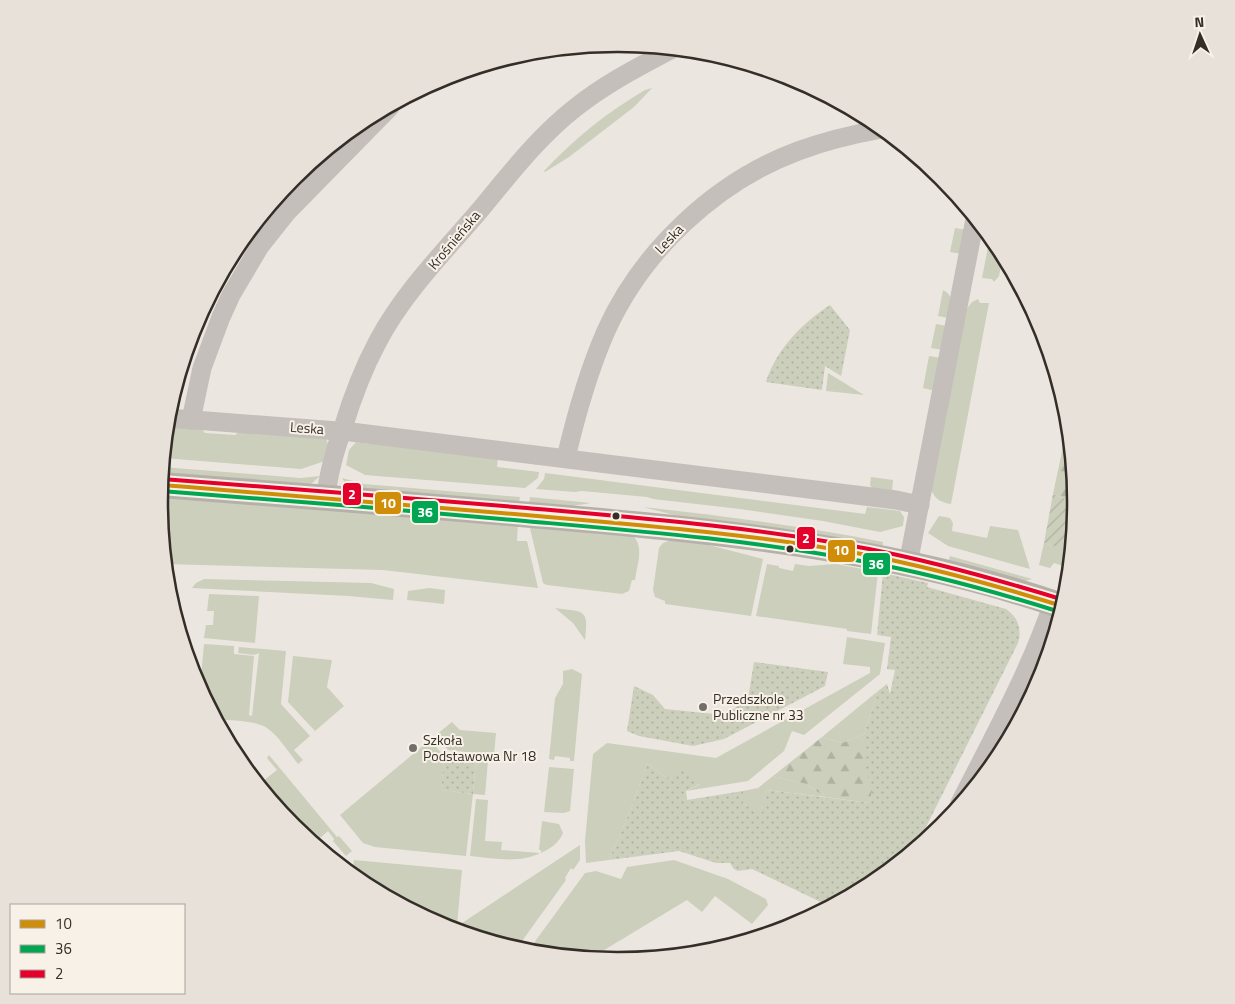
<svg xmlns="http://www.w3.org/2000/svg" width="1235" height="1004" font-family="'Titillium Web',sans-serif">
<defs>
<pattern id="forest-firs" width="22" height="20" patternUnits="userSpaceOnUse" patternTransform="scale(1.25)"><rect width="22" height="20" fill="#cccfbb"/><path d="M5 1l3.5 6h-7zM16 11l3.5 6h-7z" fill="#b0b2a1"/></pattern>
<pattern id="park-dots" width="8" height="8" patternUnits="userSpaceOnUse" patternTransform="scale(1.25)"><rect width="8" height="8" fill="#cccfbb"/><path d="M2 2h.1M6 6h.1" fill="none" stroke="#b0b2a1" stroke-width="1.8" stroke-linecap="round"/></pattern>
<pattern id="garden-furrows" width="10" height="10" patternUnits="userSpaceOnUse" patternTransform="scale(1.25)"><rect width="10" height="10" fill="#cccfbb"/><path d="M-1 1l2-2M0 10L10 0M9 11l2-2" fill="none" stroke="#b0b2a1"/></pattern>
</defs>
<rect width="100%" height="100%" fill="#ece6e0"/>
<g fill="#cccfbb">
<path d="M652,88L634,107L569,157L545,172L544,171C575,138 606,113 645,90Z"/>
<path d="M955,228L967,230L962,254L950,252Z"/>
<path d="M990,237L1003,256L999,276L994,282L992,279L982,278Z"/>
<path d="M943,290C955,296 951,306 949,318L938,316Z"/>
<path d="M978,299L980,303H989L951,504C939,502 934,498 930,487L966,310L972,302Z"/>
<path d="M936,324L947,326L943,350L931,348Z"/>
<path d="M929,356L941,358L935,391L923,388Z"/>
<path d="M828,373L864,395L826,391Z"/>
<path d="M167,424L199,426L205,433L235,435L242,429L326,438L328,444L325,461L301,469L164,458Z"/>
<path d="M356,442L369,444L372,443L498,458L497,467L539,472L538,478L525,488L365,475L346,465L349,450Z"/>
<path d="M163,467L301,478L320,476L311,484L162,476Z"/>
<path d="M545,473L865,514L867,507L900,511L904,517L903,526L880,532L823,521L740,509L653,499L647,497L582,491L575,492L536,489L544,479Z"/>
<path d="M871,477L893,480L892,491L872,488L870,485Z"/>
<path d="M342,478L364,484L520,497L519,504L348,487Z"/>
<path d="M160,493L518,523L517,541H527L538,588L383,570L165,564L159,502Z"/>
<path d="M530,497L591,503L561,508L529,505Z"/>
<path d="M643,507C723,516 804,526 883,542L882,550L697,521Z"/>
<path d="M939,516L950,518L953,523L952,531L987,538L990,526L1018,530L1030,569L948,546L928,533Z"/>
<path d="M529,524L632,535C645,546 637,565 635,580H632L629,591L622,594L547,585L543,583Z"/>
<path d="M671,540L705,544L763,559L751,616L665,604V601L655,597L653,590L659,548L663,543Z"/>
<path d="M1044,543L1071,552L1069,568L1054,563L1050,568L1039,565Z"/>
<path d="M950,556L1032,579L1026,581L948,563Z"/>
<path d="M767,564L779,566V568L793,571L795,564L809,566L836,564L878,572L871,634L847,631V629L756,616Z"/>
<path d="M204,579L371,583L394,589L393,600L348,596L192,588L196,583Z"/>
<path d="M429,588L445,590L444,604L407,600L408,591Z"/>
<path d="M209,594L259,596L255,643L204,638L206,625H213L214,611H207Z"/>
<path d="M555,608C584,612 589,608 585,640L573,623Z"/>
<path d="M847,637L885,643L880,674L804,735L792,731L784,751L748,781L686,791L700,784L667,778L647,763L631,809L609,860L586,863L585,841L593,754L607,743L716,758L870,673V667L843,664Z"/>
<path d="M204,644L234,646V654L254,656L249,715L252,716L259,653L254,655L238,653L239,647L286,651L281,704L310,736L294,750L303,760L298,764C289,753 279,736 267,728C254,720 232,721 217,719L200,688Z"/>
<path d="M293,656L332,660L327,687L344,706L315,731L288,702Z"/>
<path d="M572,669L582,674L574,761H570V758L555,756L554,760L549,759L555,698L563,684V671Z"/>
<path d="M878,691L864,734L842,743L822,737Z"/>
<path d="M452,722L460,730L496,733L494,755L448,750L436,735Z"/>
<path d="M430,740L445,757L461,758V761L444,759L441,790L473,794L476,760L488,761L485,795L473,794L466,856L375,847L363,843L340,815Z"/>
<path d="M269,755L337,837L339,836L352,851L346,856L333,841L334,839L328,831L314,843L293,826L259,784L277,770L267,758Z"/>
<path d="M549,767L574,769L570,811L564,813L544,812Z"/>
<path d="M773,776L806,784L825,797L766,790L761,815L743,803V791L758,788Z"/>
<path d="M476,799L488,800L485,841L502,842L501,850L540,853C519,864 493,858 470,856Z"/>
<path d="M542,821L559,824L563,833C560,842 550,849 541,853V850H539Z"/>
<path d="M580,845V860L573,870L571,868L565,878L566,880L517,948L453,929Z"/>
<path d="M354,860L462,870L457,925L439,924L363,883L352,874Z"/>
<path d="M674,860L728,879L766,899L768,905L752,924L715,896L702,912L687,900L591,958L528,951L585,873L596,871L621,879L627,867Z"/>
</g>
<g fill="url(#forest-firs)">
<path d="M1068,423L1076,503L1053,494Z"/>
<path d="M864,734L878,759L870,803L825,797L806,784L773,776L822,737L842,743Z"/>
</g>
<g fill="url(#park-dots)">
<path d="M830,305L850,330L841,376L825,366L822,390L766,382C776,350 802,323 830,305Z"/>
<path d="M883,573L928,583L927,587L1006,609C1018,617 1022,629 1018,643L916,847L872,883L829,906L752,869L738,871L734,869L730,863H716L679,851L609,860L631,809L647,763L667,778L683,770L701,783L686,791L687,800L743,791V803L761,814L766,790L870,803L872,792L864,760V734L878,691L887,684L890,694L895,670L887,669L891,637L877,635Z"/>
<path d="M754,662L828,672L825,686L724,739L693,746L639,736L627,731L634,686L653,695L665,709L725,715L748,699Z"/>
<path d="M461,758L476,760L473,794L441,790L444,759L461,761Z"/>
</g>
<path fill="url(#garden-furrows)" d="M1053,494L1076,503L1071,552L1044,543Z"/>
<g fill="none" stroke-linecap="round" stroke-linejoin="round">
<g stroke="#c4bfba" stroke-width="19">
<path d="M168,418L351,432L896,500L920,505"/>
<path d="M191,420L202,368L221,317L231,295L260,246L287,212L390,107"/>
<path d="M566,458C576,415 588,372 606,331C642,251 715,182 798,151C825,141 854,134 882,129"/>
<path d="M326,498C328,474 335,450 343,428C352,398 363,369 378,341C404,292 445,251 480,210C509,175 539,136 575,108C605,84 638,67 672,49"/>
<path d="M908,564L975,219"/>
<path d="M960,803C993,738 1029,673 1053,603"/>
</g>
<path stroke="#b5b0aa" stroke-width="26" d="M161,485C284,494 408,504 531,515C710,530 891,547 1062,606"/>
<defs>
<path id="bus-1" d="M161,485C283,494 405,504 526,515C640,525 755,534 867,555C933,568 998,586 1062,606"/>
<path id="bus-2" d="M161,491C282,500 404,510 525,521C639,531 753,540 866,562C932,574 996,592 1060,612"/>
<path id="bus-3" d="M162,479C284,488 405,498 527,508C641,518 756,527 869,549C935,562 999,580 1064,600"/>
</defs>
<use href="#bus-1" stroke="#f8f1e8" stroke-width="8"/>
<use href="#bus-2" stroke="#f8f1e8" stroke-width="8"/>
<use href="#bus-3" stroke="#f8f1e8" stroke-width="8"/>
<use href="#bus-1" stroke="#d08e08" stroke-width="4"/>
<use href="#bus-2" stroke="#00a651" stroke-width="4"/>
<use href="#bus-3" stroke="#e4002b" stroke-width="4"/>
</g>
<g fill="#342d28" stroke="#f8f1e8" stroke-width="2">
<circle cx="616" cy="516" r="4.5"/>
<circle cx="790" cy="549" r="4.5"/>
</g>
<g fill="#746e68" stroke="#f8f1e8" stroke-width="2">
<circle cx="703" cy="707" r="5"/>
<circle cx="413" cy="748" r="5"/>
</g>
<g text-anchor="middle" stroke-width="4" stroke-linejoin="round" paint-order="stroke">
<g font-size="14" fill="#342d28" stroke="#f8f1e8">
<text transform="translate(669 239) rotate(-47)" y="5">Leska</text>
<text transform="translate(454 240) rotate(-50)" y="5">Krośnieńska</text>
<text transform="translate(307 428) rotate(4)" y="5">Leska</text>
</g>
<g font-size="14" fill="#342d28" stroke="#f8f1e8" text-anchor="start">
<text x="713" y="704">Przedszkole<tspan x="713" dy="16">Publiczne nr 33</tspan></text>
<text x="423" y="745">Szkoła<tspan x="423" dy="16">Podstawowa Nr 18</tspan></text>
</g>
</g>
<path d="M0 0H1235V1004H0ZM617 52H618A449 449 0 0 1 1067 501V503A449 449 0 0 1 618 952H617A449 449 0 0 1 168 503V501A449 449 0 0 1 617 52Z" fill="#e8e1d9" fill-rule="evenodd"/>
<path fill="none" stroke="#342d28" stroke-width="2.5" d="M617 52H618A449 449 0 0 1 1067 501V503A449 449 0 0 1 618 952H617A449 449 0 0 1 168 503V501A449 449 0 0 1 617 52Z"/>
<g stroke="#f8f1e8" stroke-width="2">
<rect x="342" y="482" width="20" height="24" rx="5" fill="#e4002b"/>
<rect x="374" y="491" width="28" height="24" rx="5" fill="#d08e08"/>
<rect x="411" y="500" width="28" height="24" rx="5" fill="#00a651"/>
<rect x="796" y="526" width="20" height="24" rx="5" fill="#e4002b"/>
<rect x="827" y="539" width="29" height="24" rx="5" fill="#d08e08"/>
<rect x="862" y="552" width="29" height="24" rx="5" fill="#00a651"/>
</g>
<g font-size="14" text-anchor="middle" font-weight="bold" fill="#fff">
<text x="352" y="499">2</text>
<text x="388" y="508">10</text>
<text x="425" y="517">36</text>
<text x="806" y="543">2</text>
<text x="841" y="555">10</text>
<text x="876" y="569">36</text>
</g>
<rect x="10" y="904" width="175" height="90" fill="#f8f1e8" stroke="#aaa39b"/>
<rect x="20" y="920" width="25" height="8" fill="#d08e08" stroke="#aaa39b"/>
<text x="55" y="929" font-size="15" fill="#342d28">10</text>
<rect x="20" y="945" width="25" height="8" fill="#00a651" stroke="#aaa39b"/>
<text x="55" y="954" font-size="15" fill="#342d28">36</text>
<rect x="20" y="970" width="25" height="8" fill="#e4002b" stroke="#aaa39b"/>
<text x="55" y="979" font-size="15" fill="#342d28">2</text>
<g transform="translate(1200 35) rotate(357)" stroke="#f8f1e8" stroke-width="4" paint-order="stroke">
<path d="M0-4L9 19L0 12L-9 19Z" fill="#342d28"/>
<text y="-8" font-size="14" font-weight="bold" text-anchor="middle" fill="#342d28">N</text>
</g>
</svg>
